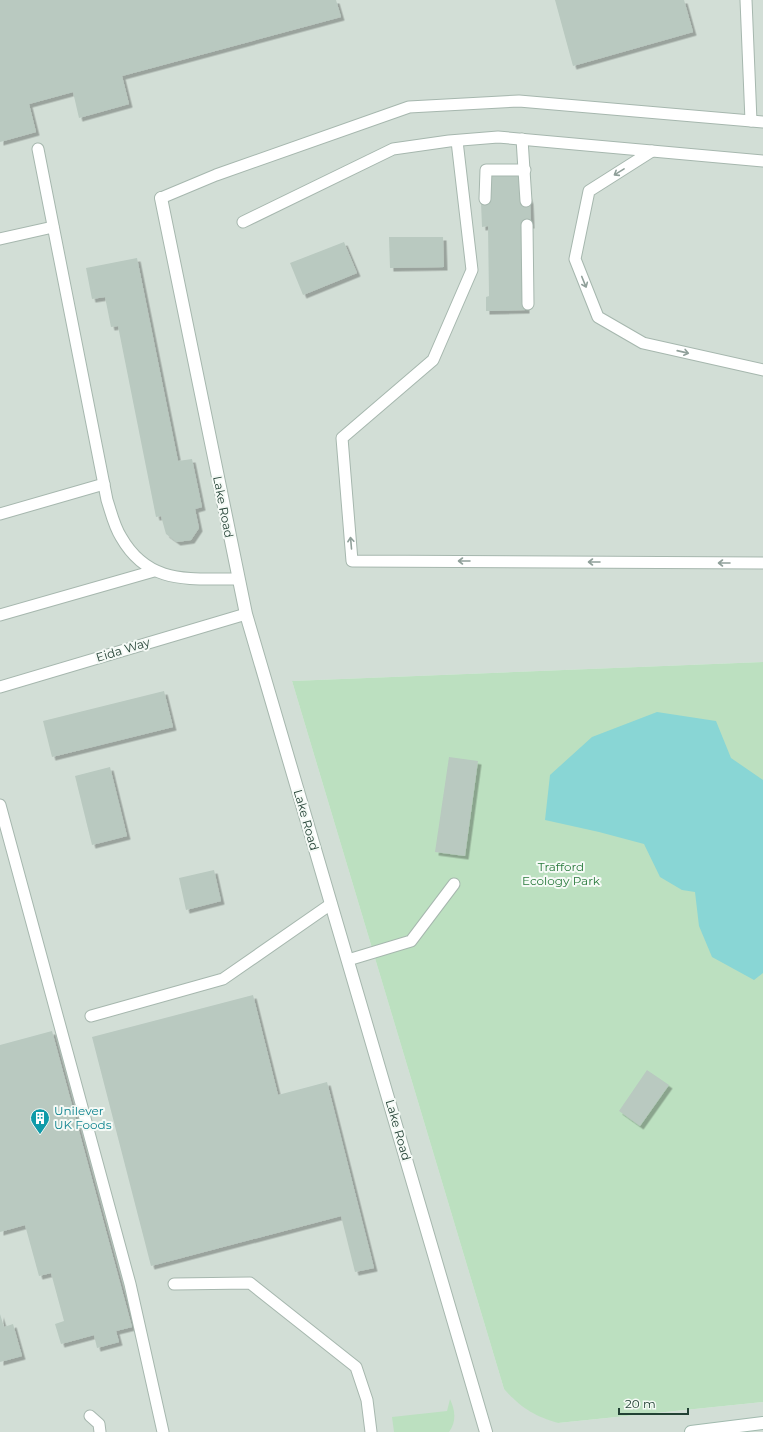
<svg xmlns="http://www.w3.org/2000/svg" width="763" height="1432" font-family="Montserrat,sans-serif">
<defs>
<filter id="shadow"><feDropShadow dx="3.5" dy="3.5" stdDeviation="0" flood-color="#0004"/></filter>
</defs>
<rect width="100%" height="100%" fill="#e4eee8"/>
<path fill="#d2ded6" d="M0,0H763V662L292,681L504,1389L558,1423L763,1402V1432H0Z"/>
<g fill="#bce0c0">
<path d="M763,662V1402L558,1423C534,1416 521,1408 504,1389L292,681Z"/>
<path d="M450,1399C455,1410 457,1421 449,1432H394L392,1417L447,1411Z"/>
</g>
<path fill="#89d6d5" d="M657,712L716,721L731,758L763,780V973L754,980L712,957L699,926L695,892L682,890L660,877L644,844L599,832L545,820L550,775L592,737Z"/>
<g fill="#b9c9c0" filter="url(#shadow)">
<path d="M0,0H336L341,17L122,76L129,104L79,118L73,92L29,104L36,132L0,142Z"/>
<path d="M555,0H684L693,32L573,66Z"/>
<path d="M521,172L530,201L531,225H523L526,310L486,311V297L489,296L488,226L482,227L481,202L487,173Z"/>
<path d="M389,237H443L444,267L390,268Z"/>
<path d="M344,242L357,273L303,295L290,263Z"/>
<path d="M137,258L178,461L192,459L202,507L195,509L199,528L191,540L177,542L166,534L161,516L156,517L118,326L111,327L105,297L92,299L86,268Z"/>
<path d="M164,691L173,727L52,757L43,721Z"/>
<path d="M449,757L478,761L465,856L435,852Z"/>
<path d="M110,767L127,836L92,845L75,776Z"/>
<path d="M214,870L221,901L186,910L179,878Z"/>
<path d="M253,995L278,1095L327,1082L374,1268L355,1272L341,1216L151,1266L92,1037Z"/>
<path d="M52,1031L132,1327L116,1331L119,1342L97,1348L94,1335L61,1344L55,1324L64,1321L51,1273L39,1276L25,1225L0,1232V1045Z"/>
<path d="M647,1070L669,1085L640,1126L619,1111Z"/>
<path d="M0,1314L4,1327L13,1324L22,1356L0,1362Z"/>
</g>
<g fill="none" stroke-linecap="round" stroke-linejoin="round">
<defs>
<g id="lane">
<path d="M746,0L751,121"/>
<path d="M522,139L526,201"/>
<path d="M457,141L472,270L433,360L342,438L352,561L763,563"/>
<path d="M38,149L107,500C111,512 114,526 121,537C149,586 190,578 238,579"/>
<path d="M652,151L589,191L575,259L598,317L643,343L763,370"/>
<path d="M161,198L216,175L409,107L519,101L763,122"/>
<path d="M485,199L486,170H525"/>
<path d="M243,222L393,149L449,141L498,137L763,161"/>
<path d="M527,225L528,304"/>
<path d="M0,239L53,227"/>
<path d="M0,514L104,484"/>
<path d="M0,615L154,571"/>
<path d="M0,687L246,614"/>
<path d="M0,805L130,1284L163,1432"/>
<path d="M348,960L411,941L454,884"/>
<path d="M91,1016L223,979L331,904"/>
<path d="M174,1284L250,1283L356,1367L367,1400L371,1432"/>
<path d="M90,1416L99,1424L100,1432"/>
</g>
<path id="street" d="M161,198L246,614L486,1432"/>
<path id="secondary" d="M691,1432L763,1423"/>
</defs>
<use href="#lane" stroke="#a6b7ae" stroke-width="13"/>
<use href="#street" stroke="#a6b7ae" stroke-width="14"/>
<use href="#secondary" stroke="#a1baae" stroke-width="14"/>
<use href="#lane" stroke="#fff" stroke-width="11"/>
<use href="#street" stroke="#fff" stroke-width="12"/>
<use href="#secondary" stroke="#fff" stroke-width="12"/>
</g>
<defs><path id="oneway-shaft" d="M-6 0H5M1.5-3L5.5 0L1.5 3" fill="none" stroke-width="1.6" stroke-linecap="round" stroke-linejoin="round"/></defs>
<g stroke="#90a09a">
<use href="#oneway-shaft" transform="translate(619 172) rotate(148)"/>
<use href="#oneway-shaft" transform="translate(584 282) rotate(68)"/>
<use href="#oneway-shaft" transform="translate(683 352) rotate(13)"/>
<use href="#oneway-shaft" transform="translate(351 543) rotate(-95)"/>
<use href="#oneway-shaft" transform="translate(464 561) rotate(-180)"/>
<use href="#oneway-shaft" transform="translate(594 562) rotate(-180)"/>
<use href="#oneway-shaft" transform="translate(724 563) rotate(-180)"/>
</g>
<defs>
<symbol id="building-pin" viewBox="-11 -11 22 30"><path d="M0 17L-7.5 6A9.5 9.5 0 1 1 7.5 6Z" fill="#0f9aa8" stroke="#f5faf6"/><path d="M-4-6H4V6H1V3H-1V6H-4ZM-2.5-4.3h1.7v1.8h-1.7ZM.8-4.3h1.7v1.8H.8ZM-2.5-1h1.7V.8h-1.7ZM.8-1h1.7V.8H.8Z" fill="#fff"/></symbol>
</defs>
<g fill-rule="evenodd">
<use href="#building-pin" x="29" y="1107" width="22" height="30"/>
</g>
<g text-anchor="middle" stroke-width="4" stroke-linejoin="round" paint-order="stroke">
<g font-size="12" fill="#224134" stroke="#f5faf6">
<text transform="translate(223 507) rotate(79)" y="4">Lake Road</text>
<text transform="translate(123 650) rotate(-17)" y="4">Eida Way</text>
<text transform="translate(306 820) rotate(74)" y="4">Lake Road</text>
<text transform="translate(398 1130) rotate(74)" y="4">Lake Road</text>
</g>
<g font-size="12" fill="#297a3c" stroke="#f5faf6">
<text x="561" y="871">Trafford<tspan x="561" dy="14">Ecology Park</tspan></text>
</g>
<g font-size="12" fill="#0d838f" stroke="#f5faf6" text-anchor="start">
<text x="54" y="1115">Unilever<tspan x="54" dy="14">UK Foods</tspan></text>
</g>
</g>
<path d="M619 1408v6h69v-6" fill="none" stroke="#224134" stroke-width="2"/>
<text x="625" y="1408" font-size="12" fill="#224134" stroke="#f5faf6" stroke-width="3" paint-order="stroke">20 m</text>
</svg>
